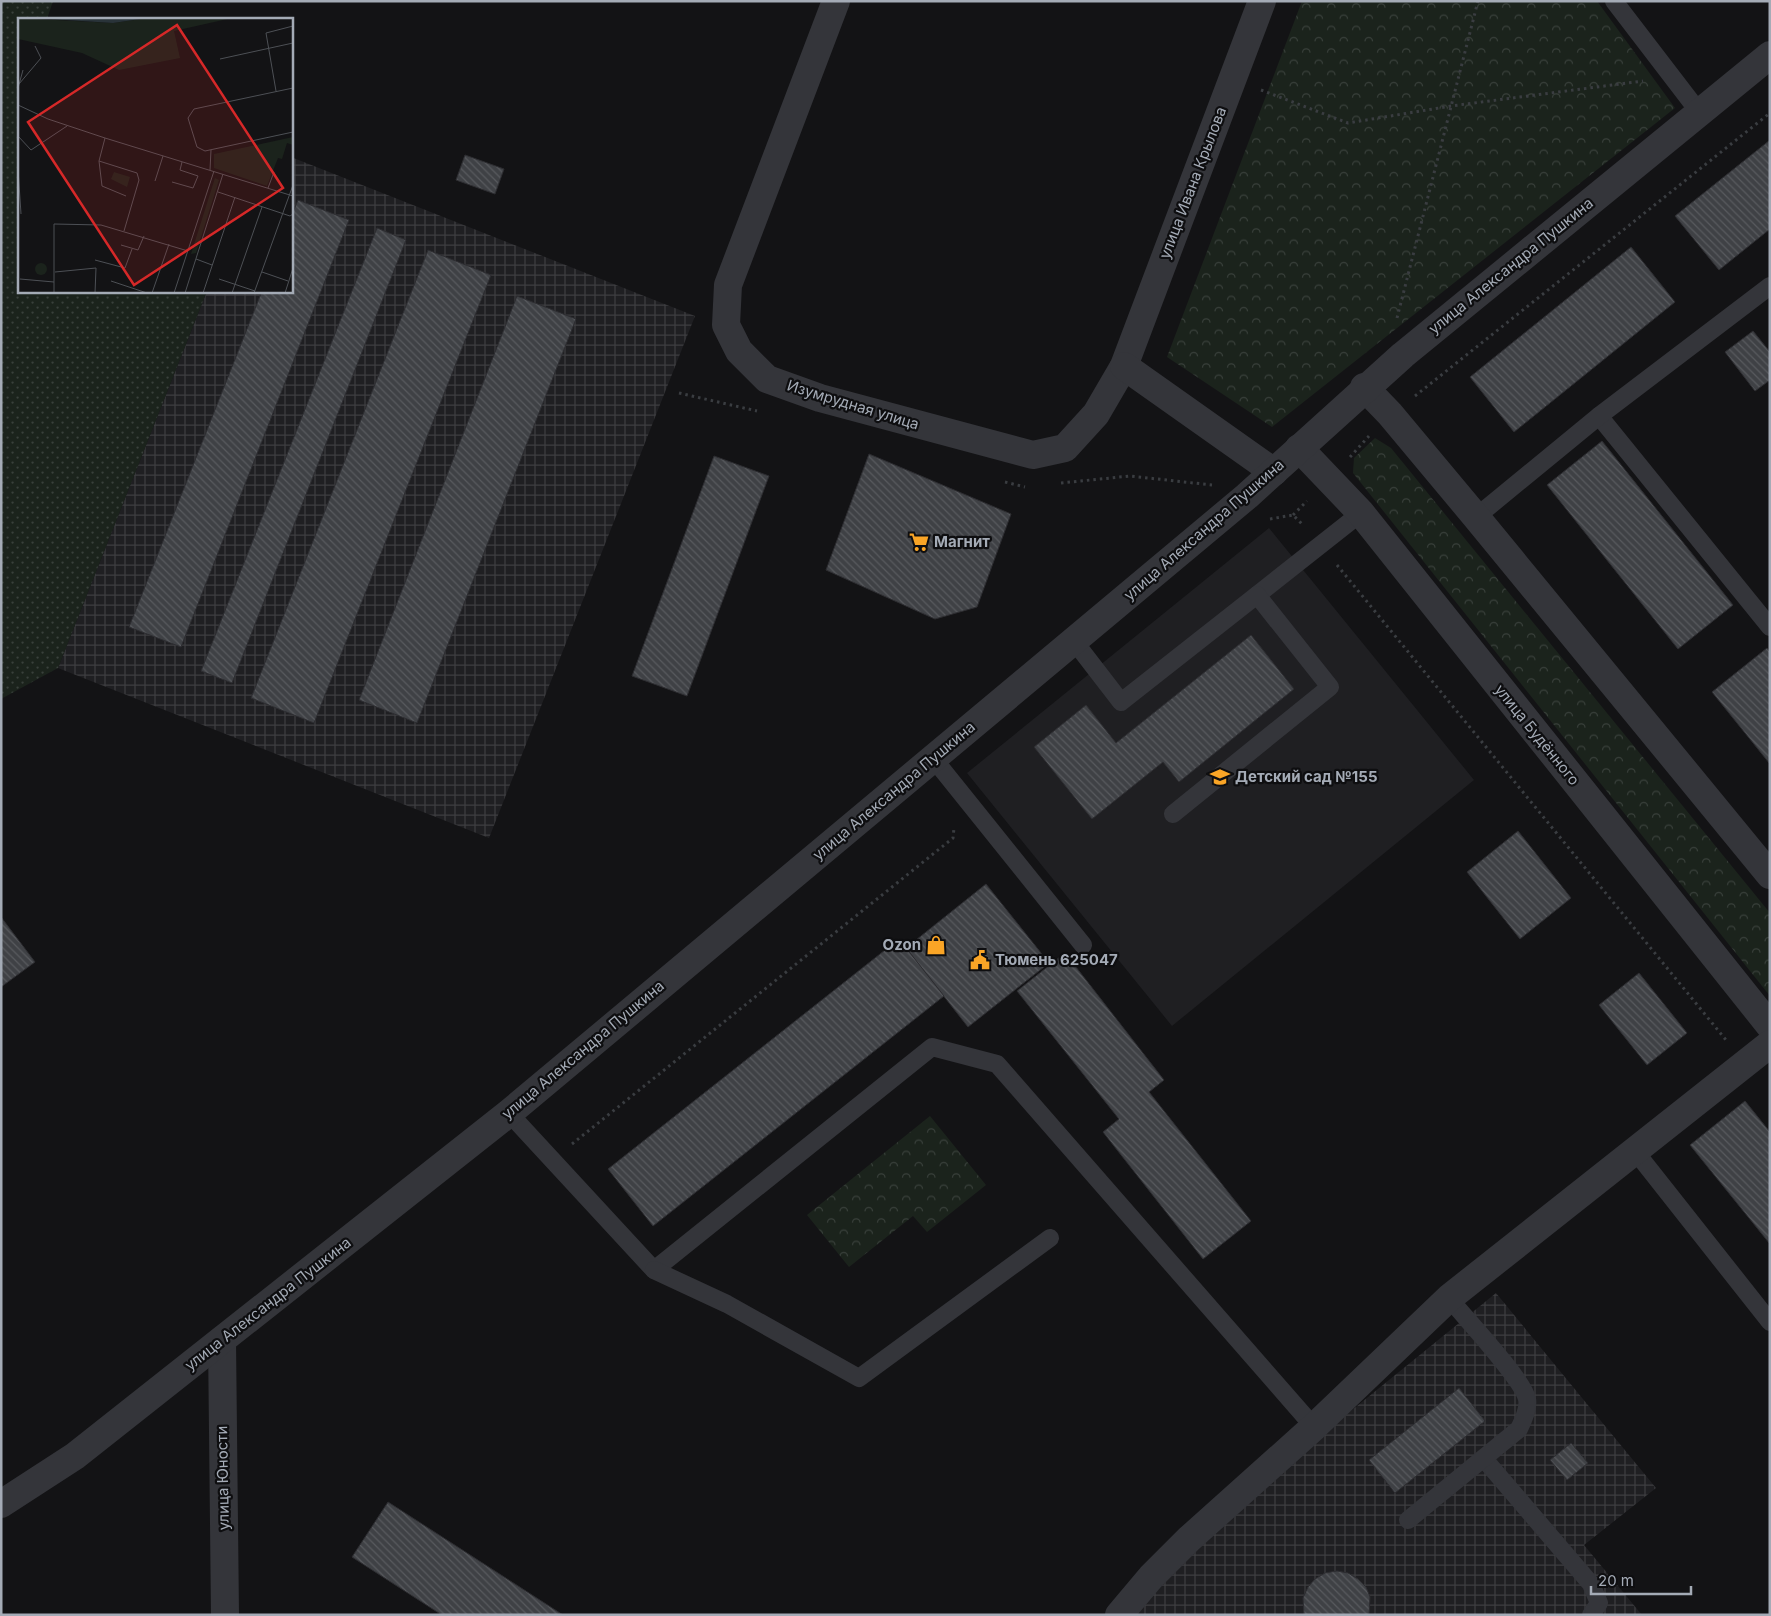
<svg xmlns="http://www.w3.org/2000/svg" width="1771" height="1616" font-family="Inter,sans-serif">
<defs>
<pattern id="industrial-grid" width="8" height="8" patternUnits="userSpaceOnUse" patternTransform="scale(1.25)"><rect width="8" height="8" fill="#1f1f22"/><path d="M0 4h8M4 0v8" fill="none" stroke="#3d3d40"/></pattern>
<pattern id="grass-dots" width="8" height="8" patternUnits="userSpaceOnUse" patternTransform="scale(1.25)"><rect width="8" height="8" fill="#1b231c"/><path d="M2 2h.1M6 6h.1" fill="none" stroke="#39403b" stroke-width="1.8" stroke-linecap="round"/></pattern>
<pattern id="forest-crowns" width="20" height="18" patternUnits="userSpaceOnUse" patternTransform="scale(1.25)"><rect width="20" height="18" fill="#1b231c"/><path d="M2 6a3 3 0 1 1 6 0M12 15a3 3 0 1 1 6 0" fill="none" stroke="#39403b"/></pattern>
<pattern id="building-back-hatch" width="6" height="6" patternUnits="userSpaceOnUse" patternTransform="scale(1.25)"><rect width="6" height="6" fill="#3f4145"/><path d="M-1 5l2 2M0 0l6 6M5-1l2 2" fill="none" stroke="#585a5e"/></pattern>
</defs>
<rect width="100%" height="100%" fill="#131315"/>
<path fill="#1f1f22" d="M1269,528L1474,780L1172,1026L967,773Z"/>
<g fill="url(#industrial-grid)">
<path d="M291,157L695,316L489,838L58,668L207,291H291Z"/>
<path d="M1496,1293L1656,1488L1584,1545L1642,1615H1132L1207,1528Z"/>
</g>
<path fill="url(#grass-dots)" d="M1,1H53L47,19H19V291H207L58,668L1,699Z"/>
<g fill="url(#forest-crowns)">
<path d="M1302,1H1597L1675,108L1272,427L1167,357Z"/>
<path d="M1375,438L1391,448L1770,913V996L1353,473L1354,458Z"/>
<path d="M930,1116L986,1185L927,1232L913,1216L849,1267L807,1215Z"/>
</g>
<g fill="url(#building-back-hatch)" stroke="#2d2d31">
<path d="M1770,140V229L1719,270L1675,216Z"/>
<path d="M465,155L504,169L495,194L456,180Z"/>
<path d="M298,200L349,220L181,647L129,627L262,291H291V217Z"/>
<path d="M377,228L406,240L232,683L201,671Z"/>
<path d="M1631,247L1675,302L1514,432L1470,377Z"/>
<path d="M428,250L491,275L314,723L251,698Z"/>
<path d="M517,296L576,319L417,723L359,700Z"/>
<path d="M1753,331L1770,352V380L1755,391L1725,352Z"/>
<path d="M1602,441L1733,605L1678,649L1547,485Z"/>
<path d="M869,454L1011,514L977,607L935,619L826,570Z"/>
<path d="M714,456L769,476L687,696L632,676Z"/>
<path d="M1251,635L1294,689L1179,782L1163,762L1092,819L1034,747L1086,705L1116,743Z"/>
<path d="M1767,648L1770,652V764L1712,692Z"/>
<path d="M1518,831L1571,898L1520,939L1467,872Z"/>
<path d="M986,884L1049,963L968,1027L906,948Z"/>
<path d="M1,917L35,962L1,987Z"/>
<path d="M899,939L944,996L653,1226L608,1169Z"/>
<path d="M1065,953L1164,1080L1149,1092L1251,1221L1203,1259L1103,1132L1119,1119L1017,991Z"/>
<path d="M1639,973L1687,1033L1647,1065L1599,1005Z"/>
<path d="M1745,1101L1770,1132V1244L1690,1145Z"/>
<path d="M1459,1388L1485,1421L1395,1493L1369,1460Z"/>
<path d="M1571,1443L1588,1463L1567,1480L1550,1460Z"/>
<path d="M388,1502L563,1615H442L352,1557Z"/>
<path d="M1337,1571L1348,1573L1358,1579L1366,1587L1370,1597L1369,1615H1304L1303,1598L1308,1587L1315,1579L1325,1573Z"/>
</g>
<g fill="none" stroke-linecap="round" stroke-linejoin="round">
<g stroke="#3a3d41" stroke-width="3" stroke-dasharray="2.5 4" stroke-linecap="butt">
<path d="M1261,90L1348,123L1451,106L1643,81"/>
<path d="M1397,318L1478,1"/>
<path d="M679,393L757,411"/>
<path d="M1415,396L1770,113"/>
<path d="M1350,457L1369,436"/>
<path d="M1005,482L1025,487"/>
<path d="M1061,483L1130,476L1212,485"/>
<path d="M1293,515L1307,501"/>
<path d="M1270,519L1293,515L1304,526"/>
<path d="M1337,565L1726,1040"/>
<path d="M572,1144L953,838L954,828"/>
</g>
<g stroke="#34353a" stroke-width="18">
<path d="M1614,1L1699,112"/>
<path d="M1599,416L1770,627"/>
<path d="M1476,517L1599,416L1770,286"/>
<path d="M1257,595L1361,513"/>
<path d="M1074,641L1121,702L1257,595L1330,687L1173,814"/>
<path d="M933,758L1083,945"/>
<path d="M509,1113L654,1270L932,1047L997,1064L1314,1427"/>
<path d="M1635,1151L1770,1322"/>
<path d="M654,1270L727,1304L859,1378L1050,1238"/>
<path d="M1485,1460L1591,1584L1599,1603L1591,1615"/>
<path d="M1408,1520L1519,1429C1523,1421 1529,1408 1527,1399C1523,1379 1465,1318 1449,1298"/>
</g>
<g stroke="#34353a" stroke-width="28">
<path d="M836,1L728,285L726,325L739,351L767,379L820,398L1033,455L1065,448L1096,414L1124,366L1262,1"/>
<path d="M1124,366L1274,472"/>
<path d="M1364,387L1390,414L1476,517L1770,875"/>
<path d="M1299,448L1361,513L1770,1026"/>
<path d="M222,1340L225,1615"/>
<path d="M1,1504L75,1456L509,1113L1247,496L1403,355L1770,55"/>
<path d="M1119,1615L1151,1577L1189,1539L1314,1427L1449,1298L1770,1044"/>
</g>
</g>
<defs>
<symbol id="supermarket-bare" viewBox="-9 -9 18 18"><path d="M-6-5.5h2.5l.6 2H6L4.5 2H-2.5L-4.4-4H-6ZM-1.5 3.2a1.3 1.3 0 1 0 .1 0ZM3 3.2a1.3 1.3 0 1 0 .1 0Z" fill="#faa526" stroke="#0e0e10" stroke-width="2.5" paint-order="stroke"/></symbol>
<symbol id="school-bare" viewBox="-9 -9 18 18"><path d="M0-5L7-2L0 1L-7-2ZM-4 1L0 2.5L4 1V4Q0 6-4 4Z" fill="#faa526" stroke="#0e0e10" stroke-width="2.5" paint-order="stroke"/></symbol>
<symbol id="shop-bare" viewBox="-9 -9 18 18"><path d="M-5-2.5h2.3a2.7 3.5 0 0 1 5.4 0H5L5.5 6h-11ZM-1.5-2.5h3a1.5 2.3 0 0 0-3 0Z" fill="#faa526" stroke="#0e0e10" stroke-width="2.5" paint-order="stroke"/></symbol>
<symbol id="civic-bare" viewBox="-9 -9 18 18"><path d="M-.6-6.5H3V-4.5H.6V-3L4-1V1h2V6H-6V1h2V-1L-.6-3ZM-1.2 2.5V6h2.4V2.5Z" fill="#faa526" stroke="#0e0e10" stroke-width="2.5" paint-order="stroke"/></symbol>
</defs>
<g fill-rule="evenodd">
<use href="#supermarket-bare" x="905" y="528" width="28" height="28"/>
<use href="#school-bare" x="1206" y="763" width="28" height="28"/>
<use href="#shop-bare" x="922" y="931" width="28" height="28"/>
<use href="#civic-bare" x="966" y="946" width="28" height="28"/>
</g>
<g text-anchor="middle" stroke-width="4.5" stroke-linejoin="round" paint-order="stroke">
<g font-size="15" fill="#a4abb6" stroke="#0e0e10">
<text transform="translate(1193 183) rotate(-69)" y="5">улица Ивана Крылова</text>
<text transform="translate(1511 266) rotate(-39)" y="5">улица Александра Пушкина</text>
<text transform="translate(853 405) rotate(17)" y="5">Изумрудная улица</text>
<text transform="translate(1204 530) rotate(-41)" y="5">улица Александра Пушкина</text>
<text transform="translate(1537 735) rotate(51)" y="5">улица Будённого</text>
<text transform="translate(894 791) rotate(-40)" y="5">улица Александра Пушкина</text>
<text transform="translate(583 1050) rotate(-40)" y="5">улица Александра Пушкина</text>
<text transform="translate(268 1304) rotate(-38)" y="5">улица Александра Пушкина</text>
<text transform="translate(223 1478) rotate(-91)" y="5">улица Юности</text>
</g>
<g font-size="15" font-weight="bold" fill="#a4abb6" stroke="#0e0e10" text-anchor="start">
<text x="934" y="547">Магнит</text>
<text x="1235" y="782">Детский сад №155</text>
<text x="921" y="950" text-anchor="end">Ozon</text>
<text x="995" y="965">Тюмень 625047</text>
</g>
</g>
<g transform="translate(18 18)">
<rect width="275" height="275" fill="#131315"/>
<path d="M0,0L95,5L129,0H214L156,13L162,40L101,52L64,35L0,21Z" fill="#1b231c"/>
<path d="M275,119V127L269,125L264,141L260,140L249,168L196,150V136ZM96,154L112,159L109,169L93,161ZM197,160L201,162L178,235L173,236Z" fill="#1b231c"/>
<path d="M17 251a6 6 0 1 1 12 0a6 6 0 1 1-12 0Z" fill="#1b231c"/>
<path d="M15,0H129L95,5Z" fill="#293339"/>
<path fill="none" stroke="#4d5055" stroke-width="1" d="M202,41L275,25M1,66L23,40L17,28M0,70L5,52M275,70L176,91L170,100L179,129L187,133L275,114M258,73L248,15L275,8M0,87L30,101L87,120L275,178M0,118L13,132L49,108M87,120L81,143L119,155L121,162L106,213M81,143L84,168L108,178M0,151L3,196M192,152L193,132M137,163L145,138M154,164L175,170L180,158L162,152L164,144M250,170L256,154M200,174L272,198L275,196M103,227L120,232L126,218M178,241L194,247M77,242L107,250L114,231M37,254L78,250L77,275M244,254L270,263M2,261L36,264M201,261L237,273M93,263L129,275M36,275V206L83,207L170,233M134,275L151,226M156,275L196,153M167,275L205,156M185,275L217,179M214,275L244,189M236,275L275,167M267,275L275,250"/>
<path fill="#d62828" fill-opacity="0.15" stroke="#d62828" stroke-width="2.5" d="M159,7L265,170L116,267L10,104Z"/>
<rect width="275" height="275" fill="none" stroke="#a4abb6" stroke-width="2.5"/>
</g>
<rect width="1771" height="1616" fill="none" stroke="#a4abb6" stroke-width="5"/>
<path d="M1591 1586v8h100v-8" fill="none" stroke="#a4abb6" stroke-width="2.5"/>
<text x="1598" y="1586" font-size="15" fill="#a4abb6" stroke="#0e0e10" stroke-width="4" paint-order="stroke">20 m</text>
</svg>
